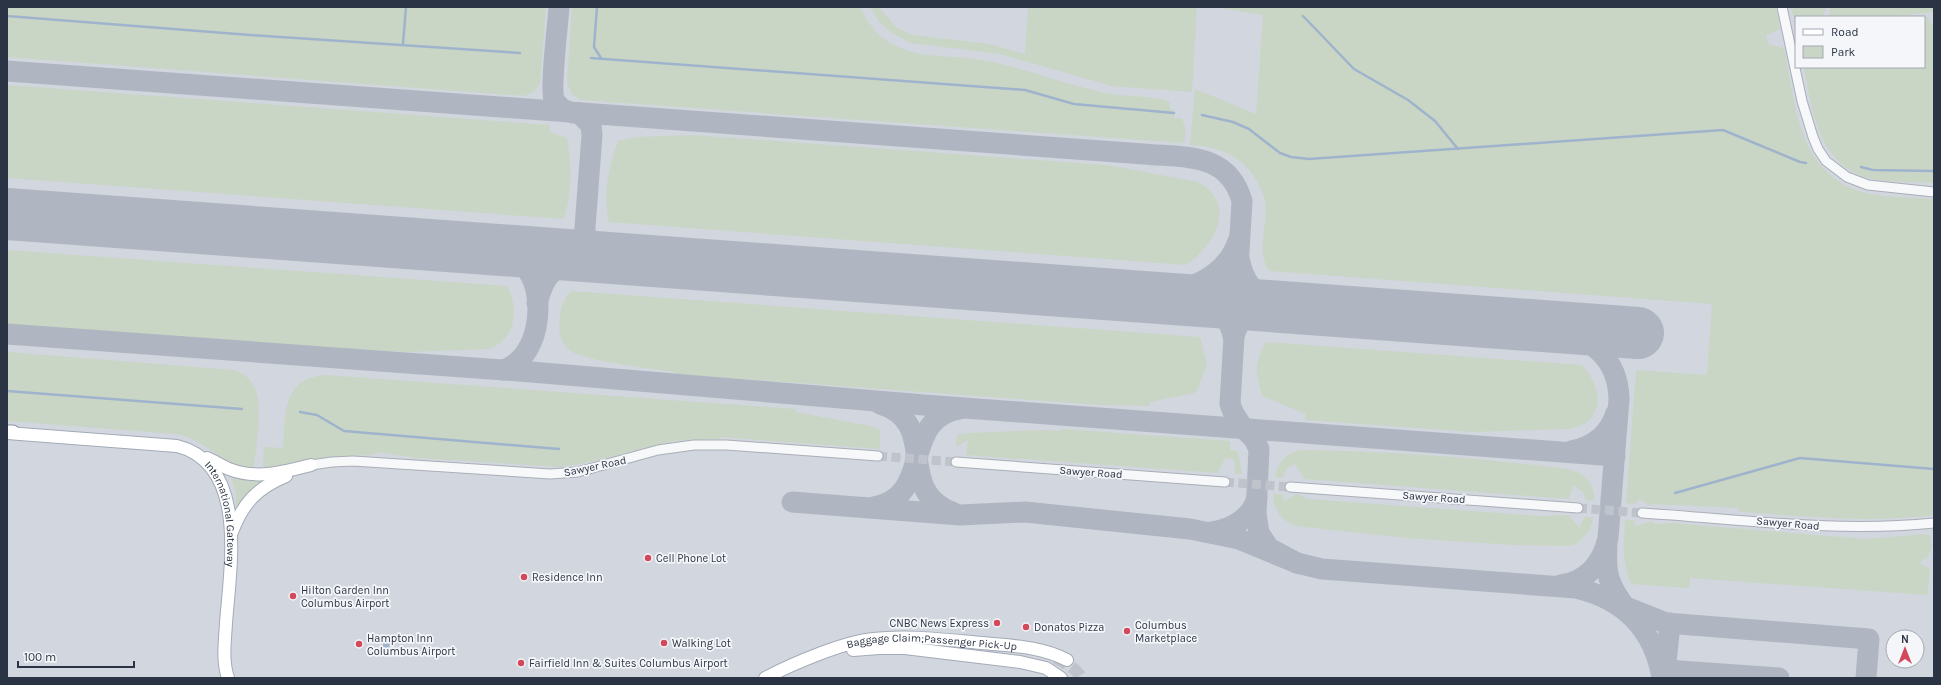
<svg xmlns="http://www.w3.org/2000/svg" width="1941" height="685" font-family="Karla,sans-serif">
<rect width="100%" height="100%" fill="#e4e7ec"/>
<path fill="#d2d6de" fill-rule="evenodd" d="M7,7H1934V678H7ZM1796,17H1924V67H1796ZM1893,637H1917V661H1893Z"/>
<g fill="#c9d6c5">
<path d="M7,7H546L540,83L534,92L524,96L7,57Z"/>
<path d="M572,7H860C868,24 879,38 896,46C923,59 954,55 982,60C1021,67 1058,82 1097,91C1119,97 1143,95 1166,100L1170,103V108L1175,111L1174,118H1182C1185,127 1188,135 1183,143L581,100L572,94L567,83Z"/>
<path d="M870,7H879L896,27L912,35L989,44L1025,54L1028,7H1197L1192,92L1112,86L1000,54L911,43L892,33L880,23Z"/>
<path d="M1213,7H1776L1780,29L1766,35L1768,44L1784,48C1796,107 1798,178 1870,194C1891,198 1913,197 1934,199V515C1871,523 1809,517 1745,512L1738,511V508L1653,504L1651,506L1639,499L1635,504L1626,503L1636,370L1707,375L1712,304L1269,271C1257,254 1266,228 1266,208C1266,201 1263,193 1260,187C1247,158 1220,146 1190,145L1195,89L1256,114L1263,15Z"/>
<path d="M1791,7H1826L1823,17H1796V25Z"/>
<path d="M1831,7H1934V12L1887,17H1828Z"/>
<path d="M1924,17H1927L1932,24H1934V183C1916,182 1897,182 1879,180C1819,171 1813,115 1804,67H1924Z"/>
<path d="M7,85L550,125V132L567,138C572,166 572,191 564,219L7,178Z"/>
<path d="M691,135L1107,165L1198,182C1238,204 1215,245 1186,265L609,222C602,194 609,167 618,141L636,137Z"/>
<path d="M7,250L507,286C520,308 515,341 488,349L409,352L391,351L390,353L7,325Z"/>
<path d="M571,291L1200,337L1207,364L1197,391L1194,393L1150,402V406L1100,405L675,374V372C654,369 582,361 569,350C560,342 558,330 560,319C561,307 563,300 571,291Z"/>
<path d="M1265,342L1582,365C1603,388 1606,423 1569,429L1473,432L1305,420L1306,414L1262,396C1255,367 1254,370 1265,342Z"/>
<path d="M7,352L234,370C241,373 248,376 252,383C265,402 256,444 254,467L252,469C220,465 208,440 176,434L7,421Z"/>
<path d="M325,375L796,409V412L870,426L880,430V449L720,437V439C701,439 683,439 665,443C630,450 596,463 560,467L417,458L377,452L372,455L326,457L266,470L263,466L264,447L283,448C286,413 282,379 325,375Z"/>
<path d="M1062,429L1230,441V450L1238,451L1242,474H1235L1234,460L1225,458L1218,473L966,455L968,440L956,447L957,435L969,433L1041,430L1061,431Z"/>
<path d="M1302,450C1391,451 1480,458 1568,469C1583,472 1596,484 1594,501L1586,500L1583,492L1573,485L1569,499L1304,479L1295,464L1287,468L1283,478L1275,477C1278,462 1286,452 1302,450Z"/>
<path d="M233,476L268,479L236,512V494L231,477Z"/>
<path d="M1273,494H1282L1284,501L1297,494L1307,499L1541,516L1568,515L1579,527L1585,517H1593L1590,530L1580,541L1574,545L1562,546L1513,545L1406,538L1295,526C1280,519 1274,510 1273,494Z"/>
<path d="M1625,520H1634L1636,526L1652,521L1655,524L1673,523L1865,539L1927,534L1930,536L1932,547L1926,560L1924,558L1920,563L1930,569L1927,595L1690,578L1689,588L1631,584C1621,558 1624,546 1625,520Z"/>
</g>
<path fill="#9fb4cc" d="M383,640L390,642L388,655L383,654Z"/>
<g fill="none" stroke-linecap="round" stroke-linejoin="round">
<g stroke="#9fb4cc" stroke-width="2.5">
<path d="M597,7L594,47L601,58"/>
<path d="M7,16L250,35L520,53"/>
<path d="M1303,16L1354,69L1408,100L1435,121L1458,149"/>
<path d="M403,44L406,7"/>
<path d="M591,58L1025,90L1074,104L1174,113"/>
<path d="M1202,115L1233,122L1249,129L1280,153L1291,157L1309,159L1723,130L1800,162L1806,163"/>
<path d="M1861,167L1873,170L1934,171"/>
<path d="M7,391L242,409"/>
<path d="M300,412L317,415L344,431L559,449"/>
<path d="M1675,493L1800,458L1934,469"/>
</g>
<g stroke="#b0b6c1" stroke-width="21">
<path d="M559,7C558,24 550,87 554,99C558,108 565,111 573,113"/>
<path d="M7,71L1144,154C1186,158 1228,152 1242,201L1230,404L1234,414L1244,429L1254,439L1259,449L1256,514L1259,533L1269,548L1297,563"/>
<path d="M585,230C585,247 592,254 608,258"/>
<path d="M485,249C501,252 517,256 528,271C547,299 539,359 503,370"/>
<path d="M1240,262C1245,287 1261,301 1284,308"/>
<path d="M1140,297C1178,293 1224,283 1238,241"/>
<path d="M1199,301C1218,307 1229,316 1233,336"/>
<path d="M537,303C540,294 542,285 548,277C558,264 578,256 584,240L592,135L591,125L579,113"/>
<path d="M1555,327C1592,341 1618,357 1619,399L1608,538C1602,564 1587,581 1561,585"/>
<path d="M7,334L531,372L924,405L1615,456"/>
<path d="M1234,336C1239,318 1251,310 1269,306"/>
<path d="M880,404C942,423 892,491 954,513"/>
<path d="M1571,451C1594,447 1609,435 1616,413"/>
<path d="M792,502L960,515L1025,512L1190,529L1239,539L1297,563L1322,569L1576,588C1623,599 1654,629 1662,678"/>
<path d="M873,507C935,497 899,419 960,409"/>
<path d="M1212,532C1232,529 1251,518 1257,498"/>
<path d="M1607,547C1605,574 1609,585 1625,607"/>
<path d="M1626,607L1666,623L1869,639L1866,678"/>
<path d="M1666,670L1779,678"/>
<path d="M1665,673L1670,623"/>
</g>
<path stroke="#b0b6c1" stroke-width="52" d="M7,214L1638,333"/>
<g stroke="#bfc3cb" stroke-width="9" stroke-dasharray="9 4.5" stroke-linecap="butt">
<path d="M878,456L956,462"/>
<path d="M1225,482L1290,487"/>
<path d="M1578,508L1642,513"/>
</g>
<path stroke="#bfc3cb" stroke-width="12" stroke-dasharray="12 6" stroke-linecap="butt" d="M1056,658C1065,663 1077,668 1081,678"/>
<defs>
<g id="minor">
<path d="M1782,7L1802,101L1813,137L1818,149L1826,161L1847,177L1868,185L1934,192"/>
<path d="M956,462L1225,482"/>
<path d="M311,465L332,462L353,461L550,474L578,472L658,450L694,445H726L878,456"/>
<path d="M1290,487L1578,508"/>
<path d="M1642,513C1739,519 1836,533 1934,523"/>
</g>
<g id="major">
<path id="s1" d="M7,433L177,446C249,464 230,568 226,623C225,642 222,660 228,678"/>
<path d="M207,458C214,461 222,466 229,469C257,480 284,472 311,465"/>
<path d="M232,532C243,503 257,488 286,476"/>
<path d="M853,650L879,648H905L1020,662L1046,668L1061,678"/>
<path id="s2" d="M765,678C792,664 843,642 873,639C909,635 946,640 982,643C1012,646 1040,646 1067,660"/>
</g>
<path id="highway" d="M7,432H13"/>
</defs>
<use href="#minor" stroke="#a9aeb7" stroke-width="11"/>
<use href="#major" stroke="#a3abb8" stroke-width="14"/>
<use href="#highway" stroke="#8b94a3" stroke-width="15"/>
<use href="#minor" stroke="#f7f8fa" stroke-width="9"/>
<use href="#major" stroke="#fff" stroke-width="12"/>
<use href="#highway" stroke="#fff" stroke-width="13"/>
</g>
<g fill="#d1495b" stroke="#f4f6f9" stroke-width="1.5">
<circle cx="648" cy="558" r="4"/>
<circle cx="524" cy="577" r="4"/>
<circle cx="293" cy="596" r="4"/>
<circle cx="997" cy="623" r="4"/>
<circle cx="1026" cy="627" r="4"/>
<circle cx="1127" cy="631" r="4"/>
<circle cx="664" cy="643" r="4"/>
<circle cx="359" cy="644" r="4"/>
<circle cx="521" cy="663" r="4"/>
</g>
<g text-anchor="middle" stroke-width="3.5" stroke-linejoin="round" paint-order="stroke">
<g font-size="11" fill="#2b3445" stroke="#f4f6f9">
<text transform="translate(595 466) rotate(-12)" y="4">Sawyer Road</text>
<text transform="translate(1091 472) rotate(4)" y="4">Sawyer Road</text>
<text transform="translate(1434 497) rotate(4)" y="4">Sawyer Road</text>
<text dy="4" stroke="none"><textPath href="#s1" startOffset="260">International Gateway</textPath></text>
<text transform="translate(1788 523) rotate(5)" y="4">Sawyer Road</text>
<text dy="4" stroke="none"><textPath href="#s2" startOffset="174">Baggage Claim;Passenger Pick-Up</textPath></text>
</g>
<g font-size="11" fill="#2b3445" stroke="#f4f6f9" text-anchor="start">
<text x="656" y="562">Cell Phone Lot</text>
<text x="532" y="581">Residence Inn</text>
<text x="301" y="594">Hilton Garden Inn<tspan x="301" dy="13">Columbus Airport</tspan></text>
<text x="989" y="627" text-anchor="end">CNBC News Express</text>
<text x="1135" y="629">Columbus<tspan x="1135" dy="13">Marketplace</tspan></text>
<text x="1034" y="631">Donatos Pizza</text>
<text x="367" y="642">Hampton Inn<tspan x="367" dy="13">Columbus Airport</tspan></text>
<text x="672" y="647">Walking Lot</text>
<text x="529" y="667">Fairfield Inn &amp; Suites Columbus Airport</text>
</g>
</g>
<rect width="1941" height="685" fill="none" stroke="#2b3445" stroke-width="16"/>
<rect x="1795" y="16" width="130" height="52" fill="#f4f6f9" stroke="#a4a8b1"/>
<rect x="1803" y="29" width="20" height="6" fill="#ffffff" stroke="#a4a8b1"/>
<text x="1831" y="36" font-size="12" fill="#2b3445">Road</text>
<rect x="1803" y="46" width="20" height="12" fill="#c9d6c5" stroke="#a4a8b1"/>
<text x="1831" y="56" font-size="12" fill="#2b3445">Park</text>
<g transform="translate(1905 649)"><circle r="19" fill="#f4f6f9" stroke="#a4a8b1"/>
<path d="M0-3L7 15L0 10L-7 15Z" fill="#d1495b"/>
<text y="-6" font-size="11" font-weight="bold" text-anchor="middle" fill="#2b3445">N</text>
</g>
<path d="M18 661v6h116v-6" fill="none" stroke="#2b3445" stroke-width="2"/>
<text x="24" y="661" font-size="12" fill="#2b3445" stroke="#f4f6f9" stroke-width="3" paint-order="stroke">100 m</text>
</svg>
